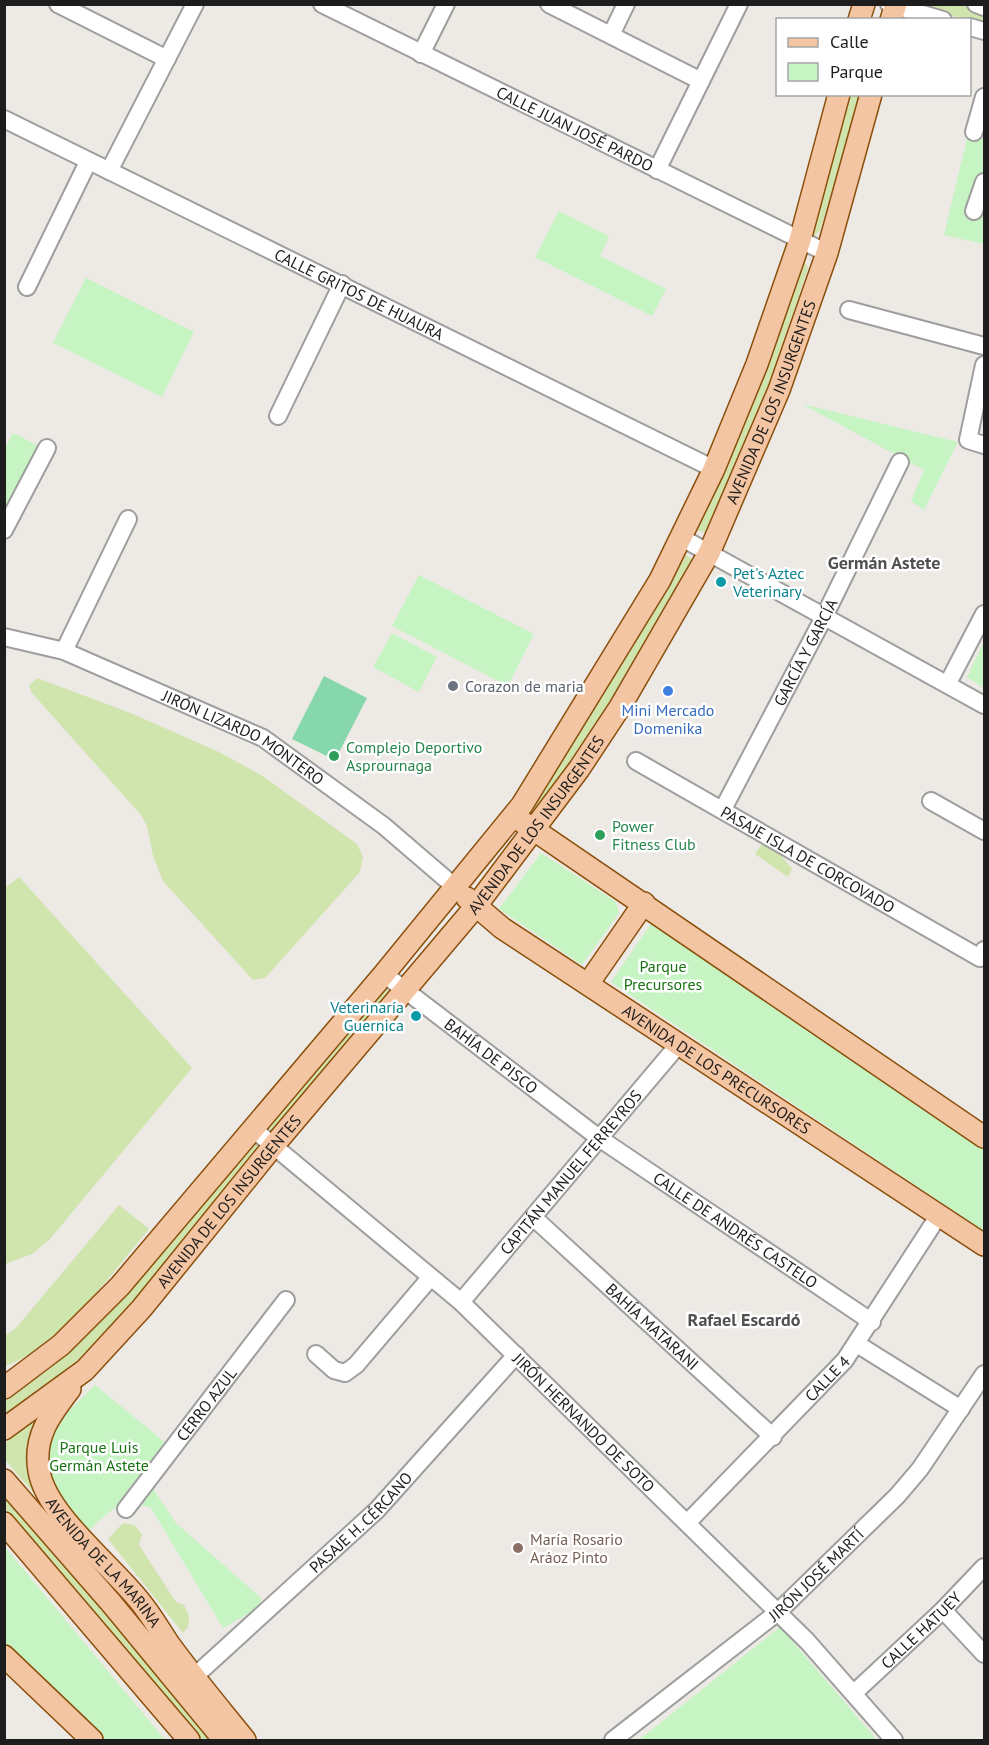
<svg xmlns="http://www.w3.org/2000/svg" width="989" height="1745" font-family="'PT Sans',sans-serif">
<rect width="100%" height="100%" fill="#ede9e4"/>
<g fill="#d0e4ad">
<path d="M919,5H960L984,13V26Z"/>
<path d="M846,95H861L820,230L814,237L812,228Z"/>
<path d="M803,259L808,268L747,449L711,534L696,530Z"/>
<path d="M683,553L695,561L613,701L536,811L528,806Z"/>
<path d="M37,678L128,712L219,752L261,775L357,844L363,857L360,872L265,978L253,980L163,881L153,856L147,826L141,815L32,693L29,686Z"/>
<path d="M764,841L774,847L792,869L788,877L755,854Z"/>
<path d="M19,877L192,1068L50,1239L32,1254L5,1264L4,889Z"/>
<path d="M384,984L391,988L347,1042L338,1060L173,1257L74,1365L5,1416V1397Z"/>
<path d="M119,1205L149,1229C113,1272 58,1348 5,1366V1336L16,1328Z"/>
<path d="M41,1414L39,1499L5,1460L4,1444Z"/>
<path d="M4,1493L212,1740H195L5,1511Z"/>
<path d="M123,1523L134,1525L142,1534L139,1545L176,1602L184,1605L189,1616L188,1627L183,1633L108,1539Z"/>
</g>
<g fill="#c6f5c3">
<path d="M968,134L984,140V244L944,235Z"/>
<path d="M559,211L609,236L600,256L666,289L652,316L535,257Z"/>
<path d="M86,278L194,332L162,397L53,343Z"/>
<path d="M802,404L958,442L924,510L911,501L924,470Z"/>
<path d="M13,433L43,448L5,522V449Z"/>
<path d="M419,575L534,634L508,686L392,626Z"/>
<path d="M392,633L437,657L419,692L373,667Z"/>
<path d="M984,642V688L967,677Z"/>
<path d="M541,853L616,902L619,913L582,965L499,909Z"/>
<path d="M651,924L984,1148V1231L611,982Z"/>
<path d="M95,1385L167,1444L147,1480L176,1523L261,1598L260,1607L223,1628L151,1508C117,1497 113,1510 88,1531C66,1506 27,1472 48,1436C57,1420 81,1400 95,1385Z"/>
<path d="M4,1546L165,1740H98L5,1650Z"/>
<path d="M780,1627L877,1740H639Z"/>
</g>
<path fill="#87d7ad" d="M324,676L367,698L335,760L292,739Z"/>
<g fill="none" stroke-linecap="round" stroke-linejoin="round">
<defs>
<g id="minor">
<path d="M58,4L167,59"/>
<path id="s1" d="M322,4L827,253"/>
<path d="M549,4L701,81"/>
<path d="M889,4L943,20"/>
<path d="M976,4L984,7"/>
<path d="M970,27L984,31"/>
<path d="M611,35L626,4"/>
<path d="M421,54L446,4"/>
<path id="s2" d="M4,119L714,469"/>
<path d="M974,132L984,97"/>
<path d="M657,170L739,4"/>
<path d="M109,171L195,4"/>
<path d="M974,211L984,182"/>
<path d="M27,287L88,162"/>
<path d="M849,310L984,346"/>
<path d="M984,365L968,440L984,445"/>
<path d="M278,416L342,284"/>
<path d="M4,530L47,448"/>
<path d="M682,538L984,705"/>
<path id="s3" d="M4,637L64,651L263,738L384,826L455,887"/>
<path d="M64,651L128,519"/>
<path d="M948,683L984,614"/>
<path id="s4" d="M636,761L980,958L984,950"/>
<path d="M931,801L984,831"/>
<path id="s5" d="M723,809L825,615L900,462"/>
<path id="s6" d="M384,974L599,1138L872,1322"/>
<path id="s7" d="M252,1128L461,1302L807,1641L894,1740"/>
<path id="s8" d="M533,1217L773,1437"/>
<path id="s9" d="M461,1302L679,1044"/>
<path d="M857,1344L961,1409"/>
<path d="M316,1354L334,1370L345,1373L356,1365L430,1278"/>
<path id="s10" d="M126,1509L286,1300"/>
<path id="s11" d="M688,1522L845,1360L939,1215"/>
<path d="M943,1610L984,1654"/>
<path id="s12" d="M195,1676L377,1510L516,1355"/>
<path id="s13" d="M854,1693L943,1610L984,1567"/>
<path id="s14" d="M613,1740L778,1612L897,1496L920,1469L984,1374"/>
</g>
<g id="major">
<path d="M859,20L864,4"/>
<path d="M891,20L896,4"/>
<path d="M521,821L984,1137"/>
<path id="s15" d="M467,898L502,928L984,1245"/>
<path d="M588,984L644,903"/>
<path d="M4,1388L61,1345L120,1286L384,974L522,805L660,580L714,469L757,364L800,240L839,94"/>
<path id="s16" d="M70,1389C50,1415 33,1437 39,1471C46,1514 110,1564 138,1599C150,1613 159,1629 169,1644C193,1677 220,1709 245,1740"/>
<path id="s17" d="M4,1429L85,1370L142,1308L274,1145L476,906L579,769L620,707L709,553L779,390L827,253L871,94"/>
<path d="M4,1480L112,1604L224,1740"/>
<path d="M4,1523L189,1740"/>
<path d="M4,1656L92,1740"/>
</g>
</defs>
<use href="#minor" stroke="#9e9e9e" stroke-width="20"/>
<use href="#major" stroke="#8b4f0b" stroke-width="24"/>
<use href="#minor" stroke="#fff" stroke-width="16"/>
<use href="#major" stroke="#f4c5a2" stroke-width="21"/>
</g>
<g fill="#0f9aa8" stroke="#fff" stroke-width="2">
<circle cx="721" cy="582" r="6"/>
<circle cx="416" cy="1016" r="6"/>
</g>
<circle fill="#6b7280" stroke="#fff" stroke-width="2" cx="453" cy="686" r="6"/>
<circle fill="#3f7fe0" stroke="#fff" stroke-width="2" cx="668" cy="691" r="6"/>
<g fill="#2e9e5b" stroke="#fff" stroke-width="2">
<circle cx="334" cy="756" r="6"/>
<circle cx="600" cy="835" r="6"/>
</g>
<circle fill="#8d6e63" stroke="#fff" stroke-width="2" cx="518" cy="1548" r="6"/>
<g text-anchor="middle" stroke-width="5" stroke-linejoin="round" paint-order="stroke">
<g font-size="16" fill="#1d1d1d" stroke="#fff">
<text dy="6" stroke="none"><textPath href="#s1" startOffset="282">CALLE JUAN JOSÉ PARDO</textPath></text>
<text dy="6" stroke="none"><textPath href="#s2" startOffset="396">CALLE GRITOS DE HUAURA</textPath></text>
<text dy="6" stroke="none"><textPath href="#s17" startOffset="1294">AVENIDA DE LOS INSURGENTES</textPath></text>
<text dy="6" stroke="none"><textPath href="#s5" startOffset="177">GARCÍA Y GARCÍA</textPath></text>
<text dy="6" stroke="none"><textPath href="#s3" startOffset="261">JIRÓN LIZARDO MONTERO</textPath></text>
<text dy="6" stroke="none"><textPath href="#s17" startOffset="808">AVENIDA DE LOS INSURGENTES</textPath></text>
<text dy="6" stroke="none"><textPath href="#s4" startOffset="198">PASAJE ISLA DE CORCOVADO</textPath></text>
<text dy="6" stroke="none"><textPath href="#s6" startOffset="135">BAHÍA DE PISCO</textPath></text>
<text dy="6" stroke="none"><textPath href="#s15" startOffset="303">AVENIDA DE LOS PRECURSORES</textPath></text>
<text dy="6" stroke="none"><textPath href="#s9" startOffset="170">CAPITÁN MANUEL FERREYROS</textPath></text>
<text dy="6" stroke="none"><textPath href="#s17" startOffset="322">AVENIDA DE LOS INSURGENTES</textPath></text>
<text dy="6" stroke="none"><textPath href="#s6" startOffset="435">CALLE DE ANDRÉS CASTELO</textPath></text>
<text dy="6" stroke="none"><textPath href="#s8" startOffset="162">BAHÍA MATARANI</textPath></text>
<text dy="6" stroke="none"><textPath href="#s11" startOffset="200">CALLE 4</textPath></text>
<text dy="6" stroke="none"><textPath href="#s10" startOffset="132">CERRO AZUL</textPath></text>
<text dy="6" stroke="none"><textPath href="#s7" startOffset="444">JIRÓN HERNANDO DE SOTO</textPath></text>
<text dy="6" stroke="none"><textPath href="#s12" startOffset="226">PASAJE H. CÉRCANO</textPath></text>
<text dy="6" stroke="none"><textPath href="#s16" startOffset="204">AVENIDA DE LA MARINA</textPath></text>
<text dy="6" stroke="none"><textPath href="#s14" startOffset="262">JIRÓN JOSÉ MARTÍ</textPath></text>
<text dy="6" stroke="none"><textPath href="#s13" startOffset="92">CALLE HATUEY</textPath></text>
</g>
<g font-size="16" fill="#0d838f" stroke="#fff" text-anchor="start">
<text x="733" y="579">Pet's Aztec<tspan x="733" dy="18">Veterinary</tspan></text>
<text x="404" y="1013" text-anchor="end">Veterinaría<tspan x="404" dy="18">Guernica</tspan></text>
</g>
<g font-size="16" fill="#5b616d" stroke="#fff" text-anchor="start">
<text x="465" y="692">Corazon de maria</text>
</g>
<g font-size="16" fill="#366cbe" stroke="#fff">
<text x="668" y="716">Mini Mercado<tspan x="668" dy="18">Domenika</tspan></text>
</g>
<g font-size="16" fill="#27864d" stroke="#fff" text-anchor="start">
<text x="346" y="753">Complejo Deportivo<tspan x="346" dy="18">Asprournaga</tspan></text>
<text x="612" y="832">Power<tspan x="612" dy="18">Fitness Club</tspan></text>
</g>
<g font-size="16" fill="#197313" stroke="#fff">
<text x="663" y="972">Parque<tspan x="663" dy="18">Precursores</tspan></text>
<text x="99" y="1453">Parque Luis<tspan x="99" dy="18">Germán Astete</tspan></text>
</g>
<g font-size="16" fill="#785e54" stroke="#fff" text-anchor="start">
<text x="530" y="1545">María Rosario<tspan x="530" dy="18">Aráoz Pinto</tspan></text>
</g>
<g font-size="18" font-weight="bold" fill="#505050" stroke="#fff">
<text x="884" y="569">Germán Astete</text>
<text x="744" y="1326">Rafael Escardó</text>
</g>
</g>
<rect width="989" height="1745" fill="none" stroke="#1d1d1d" stroke-width="12"/>
<rect x="776" y="18" width="195" height="78" fill="#ffffff" stroke="#a5a5a5" stroke-width="1.5"/>
<rect x="788" y="38" width="30" height="9" fill="#f4c5a2" stroke="#a5a5a5" stroke-width="1.5"/>
<text x="830" y="48" font-size="18" fill="#1d1d1d">Calle</text>
<rect x="788" y="63" width="30" height="18" fill="#c6f5c3" stroke="#a5a5a5" stroke-width="1.5"/>
<text x="830" y="78" font-size="18" fill="#1d1d1d">Parque</text>
</svg>
